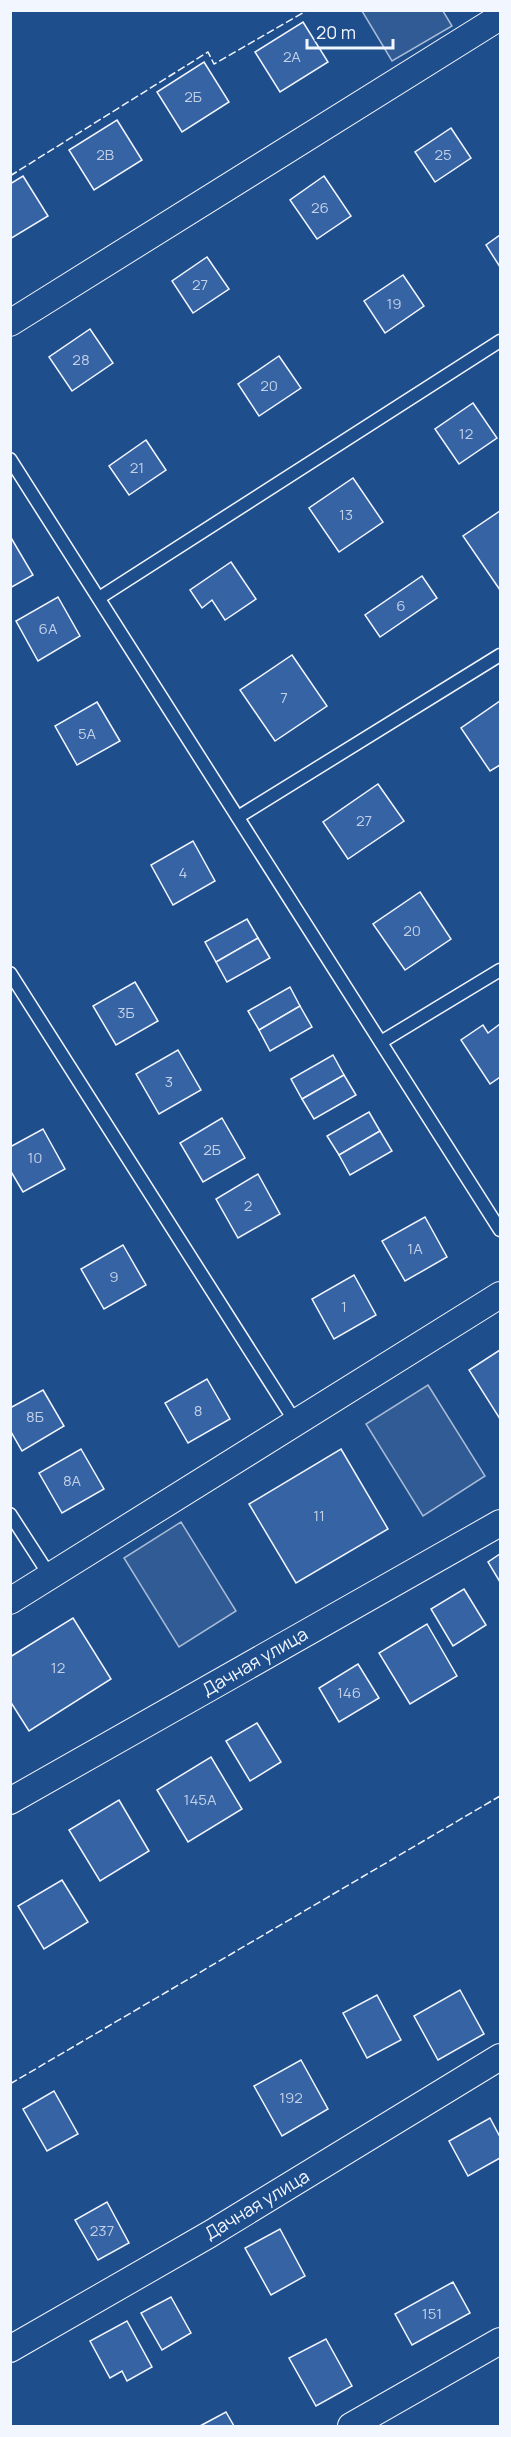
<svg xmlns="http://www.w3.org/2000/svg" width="511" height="2437" font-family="Manrope,sans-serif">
<rect width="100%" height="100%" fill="#1f4e8c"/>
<g fill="#305b95" stroke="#a8bbd7" stroke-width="1.5">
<path d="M362,11H443L452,26L392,61Z"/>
<path d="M428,1385L485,1476L423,1516L366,1424Z"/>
<path d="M181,1522L236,1611L179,1647L124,1558Z"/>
</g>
<g fill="#3563a3" stroke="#f2f6ff" stroke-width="1.5">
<path d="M303,22L328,62L280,92L255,52Z"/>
<path d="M204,62L229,102L182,132L157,92Z"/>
<path d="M117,120L142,160L94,190L69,150Z"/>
<path d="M451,128L471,158L435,182L415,152Z"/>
<path d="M23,176L48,216L10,239V184Z"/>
<path d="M324,176L351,216L317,239L290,200Z"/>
<path d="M500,235V267L486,245Z"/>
<path d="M207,257L229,289L193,313L172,281Z"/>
<path d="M403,275L424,306L385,333L364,301Z"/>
<path d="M90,329L113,363L72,391L49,357Z"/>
<path d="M279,356L301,388L259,416L238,384Z"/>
<path d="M473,403L497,438L459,464L435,429Z"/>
<path d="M146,440L166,470L129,495L109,466Z"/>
<path d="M353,478L383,522L339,552L309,508Z"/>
<path d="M500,511V590L463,536Z"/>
<path d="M10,536L33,575L10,588Z"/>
<path d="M231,562L256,599L225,620L212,600L202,608L190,590Z"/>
<path d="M422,576L437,598L380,637L365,615Z"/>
<path d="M58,597L80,636L38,661L16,621Z"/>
<path d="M292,655L327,706L275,741L240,690Z"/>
<path d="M500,701V765L490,771L461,728Z"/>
<path d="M97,702L120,741L77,765L55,726Z"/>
<path d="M378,784L404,821L348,859L323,822Z"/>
<path d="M193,841L215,881L173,905L151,865Z"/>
<path d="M420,892L451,939L405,970L373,924Z"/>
<path d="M247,919L258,938L216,962L205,942Z"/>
<path d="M258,938L270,958L227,982L216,962Z"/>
<path d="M135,982L158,1021L116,1045L93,1006Z"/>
<path d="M290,987L300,1006L259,1030L248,1011Z"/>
<path d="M300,1006L312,1027L270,1051L259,1030Z"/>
<path d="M500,1024V1077L490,1084L461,1040L483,1025L488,1033Z"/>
<path d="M178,1050L201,1090L159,1114L136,1074Z"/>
<path d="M333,1055L344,1075L302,1099L291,1079Z"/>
<path d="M344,1075L356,1095L314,1119L302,1099Z"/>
<path d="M369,1112L380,1131L339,1155L327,1136Z"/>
<path d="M222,1118L245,1158L203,1182L180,1143Z"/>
<path d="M43,1129L65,1169L23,1192L10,1170V1147Z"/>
<path d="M380,1131L392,1151L350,1175L339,1155Z"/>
<path d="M258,1174L280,1214L238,1238L216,1199Z"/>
<path d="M425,1217L447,1257L405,1281L382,1241Z"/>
<path d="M123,1245L146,1285L104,1309L81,1269Z"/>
<path d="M354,1275L376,1315L334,1339L312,1299Z"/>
<path d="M500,1350V1419L469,1370Z"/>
<path d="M207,1379L230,1419L188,1443L165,1403Z"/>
<path d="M43,1390L64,1426L22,1451L10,1430V1408Z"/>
<path d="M81,1449L104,1489L62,1513L39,1473Z"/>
<path d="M341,1449L388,1529L296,1583L249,1504Z"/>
<path d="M500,1554V1582L488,1562Z"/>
<path d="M464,1589L486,1625L453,1646L431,1609Z"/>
<path d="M73,1618L111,1679L29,1731L10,1701V1657Z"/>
<path d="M427,1624L457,1676L410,1704L379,1653Z"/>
<path d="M358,1664L379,1698L339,1722L319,1688Z"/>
<path d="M257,1723L281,1762L250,1781L226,1741Z"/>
<path d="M211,1757L242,1809L188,1842L157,1790Z"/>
<path d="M119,1800L149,1851L100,1881L69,1830Z"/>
<path d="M62,1880L88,1922L44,1949L18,1906Z"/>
<path d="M460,1990L484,2034L438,2060L414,2016Z"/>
<path d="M377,1995L401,2040L367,2058L343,2013Z"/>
<path d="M301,2060L328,2109L282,2136L254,2086Z"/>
<path d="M54,2091L78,2134L47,2151L23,2109Z"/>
<path d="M490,2118L500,2137V2158L468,2176L449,2141Z"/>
<path d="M107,2202L129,2243L98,2260L75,2220Z"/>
<path d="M280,2229L305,2276L271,2295L245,2248Z"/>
<path d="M453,2282L470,2313L412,2345L395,2314Z"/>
<path d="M171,2297L191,2333L162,2350L141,2313Z"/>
<path d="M127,2321L152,2367L127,2381L122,2371L110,2378L90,2341Z"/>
<path d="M326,2339L352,2386L316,2406L289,2358Z"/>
<path d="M226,2412L234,2426H200Z"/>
</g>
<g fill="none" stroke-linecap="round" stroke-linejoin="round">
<defs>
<g id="service">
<path d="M10,459L500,1230"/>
<path d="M99,598L500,341"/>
<path d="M238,817L500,655"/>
<path d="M10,973L296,1423"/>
<path d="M381,1042L500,970"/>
<path d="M10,1514L50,1576"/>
</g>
<g id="minor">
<path d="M10,323L500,17"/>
<path d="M10,1601L500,1295"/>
<path d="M10,1801L500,1523"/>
<path d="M10,2349L210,2234L500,2057"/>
<path d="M351,2426L500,2341"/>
</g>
</defs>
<use href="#service" stroke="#f2f6ff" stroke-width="15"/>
<use href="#minor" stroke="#f2f6ff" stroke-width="28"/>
<use href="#service" stroke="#1f4e8c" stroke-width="12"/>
<use href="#minor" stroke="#1f4e8c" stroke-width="26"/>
<g stroke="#f2f6ff" stroke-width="1.5" stroke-dasharray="8 3" stroke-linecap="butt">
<path d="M10,176L208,52L214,64L308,10"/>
<path d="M10,2084L500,1796"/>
</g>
</g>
<g text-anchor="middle" stroke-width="4.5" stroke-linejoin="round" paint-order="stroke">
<g font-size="15" fill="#c3d1e8">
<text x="292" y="62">2А</text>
<text x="193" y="102">2Б</text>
<text x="105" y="160">2В</text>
<text x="443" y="160">25</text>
<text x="320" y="213">26</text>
<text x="200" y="290">27</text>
<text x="394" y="309">19</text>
<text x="81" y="365">28</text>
<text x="269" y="391">20</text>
<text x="466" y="439">12</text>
<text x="137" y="473">21</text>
<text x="346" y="520">13</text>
<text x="401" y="611">6</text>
<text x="48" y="634">6А</text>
<text x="284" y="703">7</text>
<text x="87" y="739">5А</text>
<text x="364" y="826">27</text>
<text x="183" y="878">4</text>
<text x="412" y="936">20</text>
<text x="126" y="1018">3Б</text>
<text x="169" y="1087">3</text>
<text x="212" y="1155">2Б</text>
<text x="35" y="1163">10</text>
<text x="248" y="1211">2</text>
<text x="415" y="1254">1А</text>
<text x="114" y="1282">9</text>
<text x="344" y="1312">1</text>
<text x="198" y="1416">8</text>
<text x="35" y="1422">8Б</text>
<text x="72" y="1486">8А</text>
<text x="319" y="1521">11</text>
<text x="58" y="1673">12</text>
<text x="349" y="1698">146</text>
<text x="200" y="1805">145А</text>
<text x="291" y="2103">192</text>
<text x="102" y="2236">237</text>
<text x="432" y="2319">151</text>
</g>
<g font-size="18" fill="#f2f6ff" stroke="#1f4e8c">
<text transform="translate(255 1662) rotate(-30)" y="6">Дачная улица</text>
<text transform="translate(257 2205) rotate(-31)" y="6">Дачная улица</text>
</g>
</g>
<rect width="511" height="2437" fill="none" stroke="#f2f6ff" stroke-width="24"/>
<path d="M307 39v9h86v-9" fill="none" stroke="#f2f6ff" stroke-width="3"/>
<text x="316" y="39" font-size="18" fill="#f2f6ff" stroke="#1f4e8c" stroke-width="4.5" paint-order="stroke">20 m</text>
</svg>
